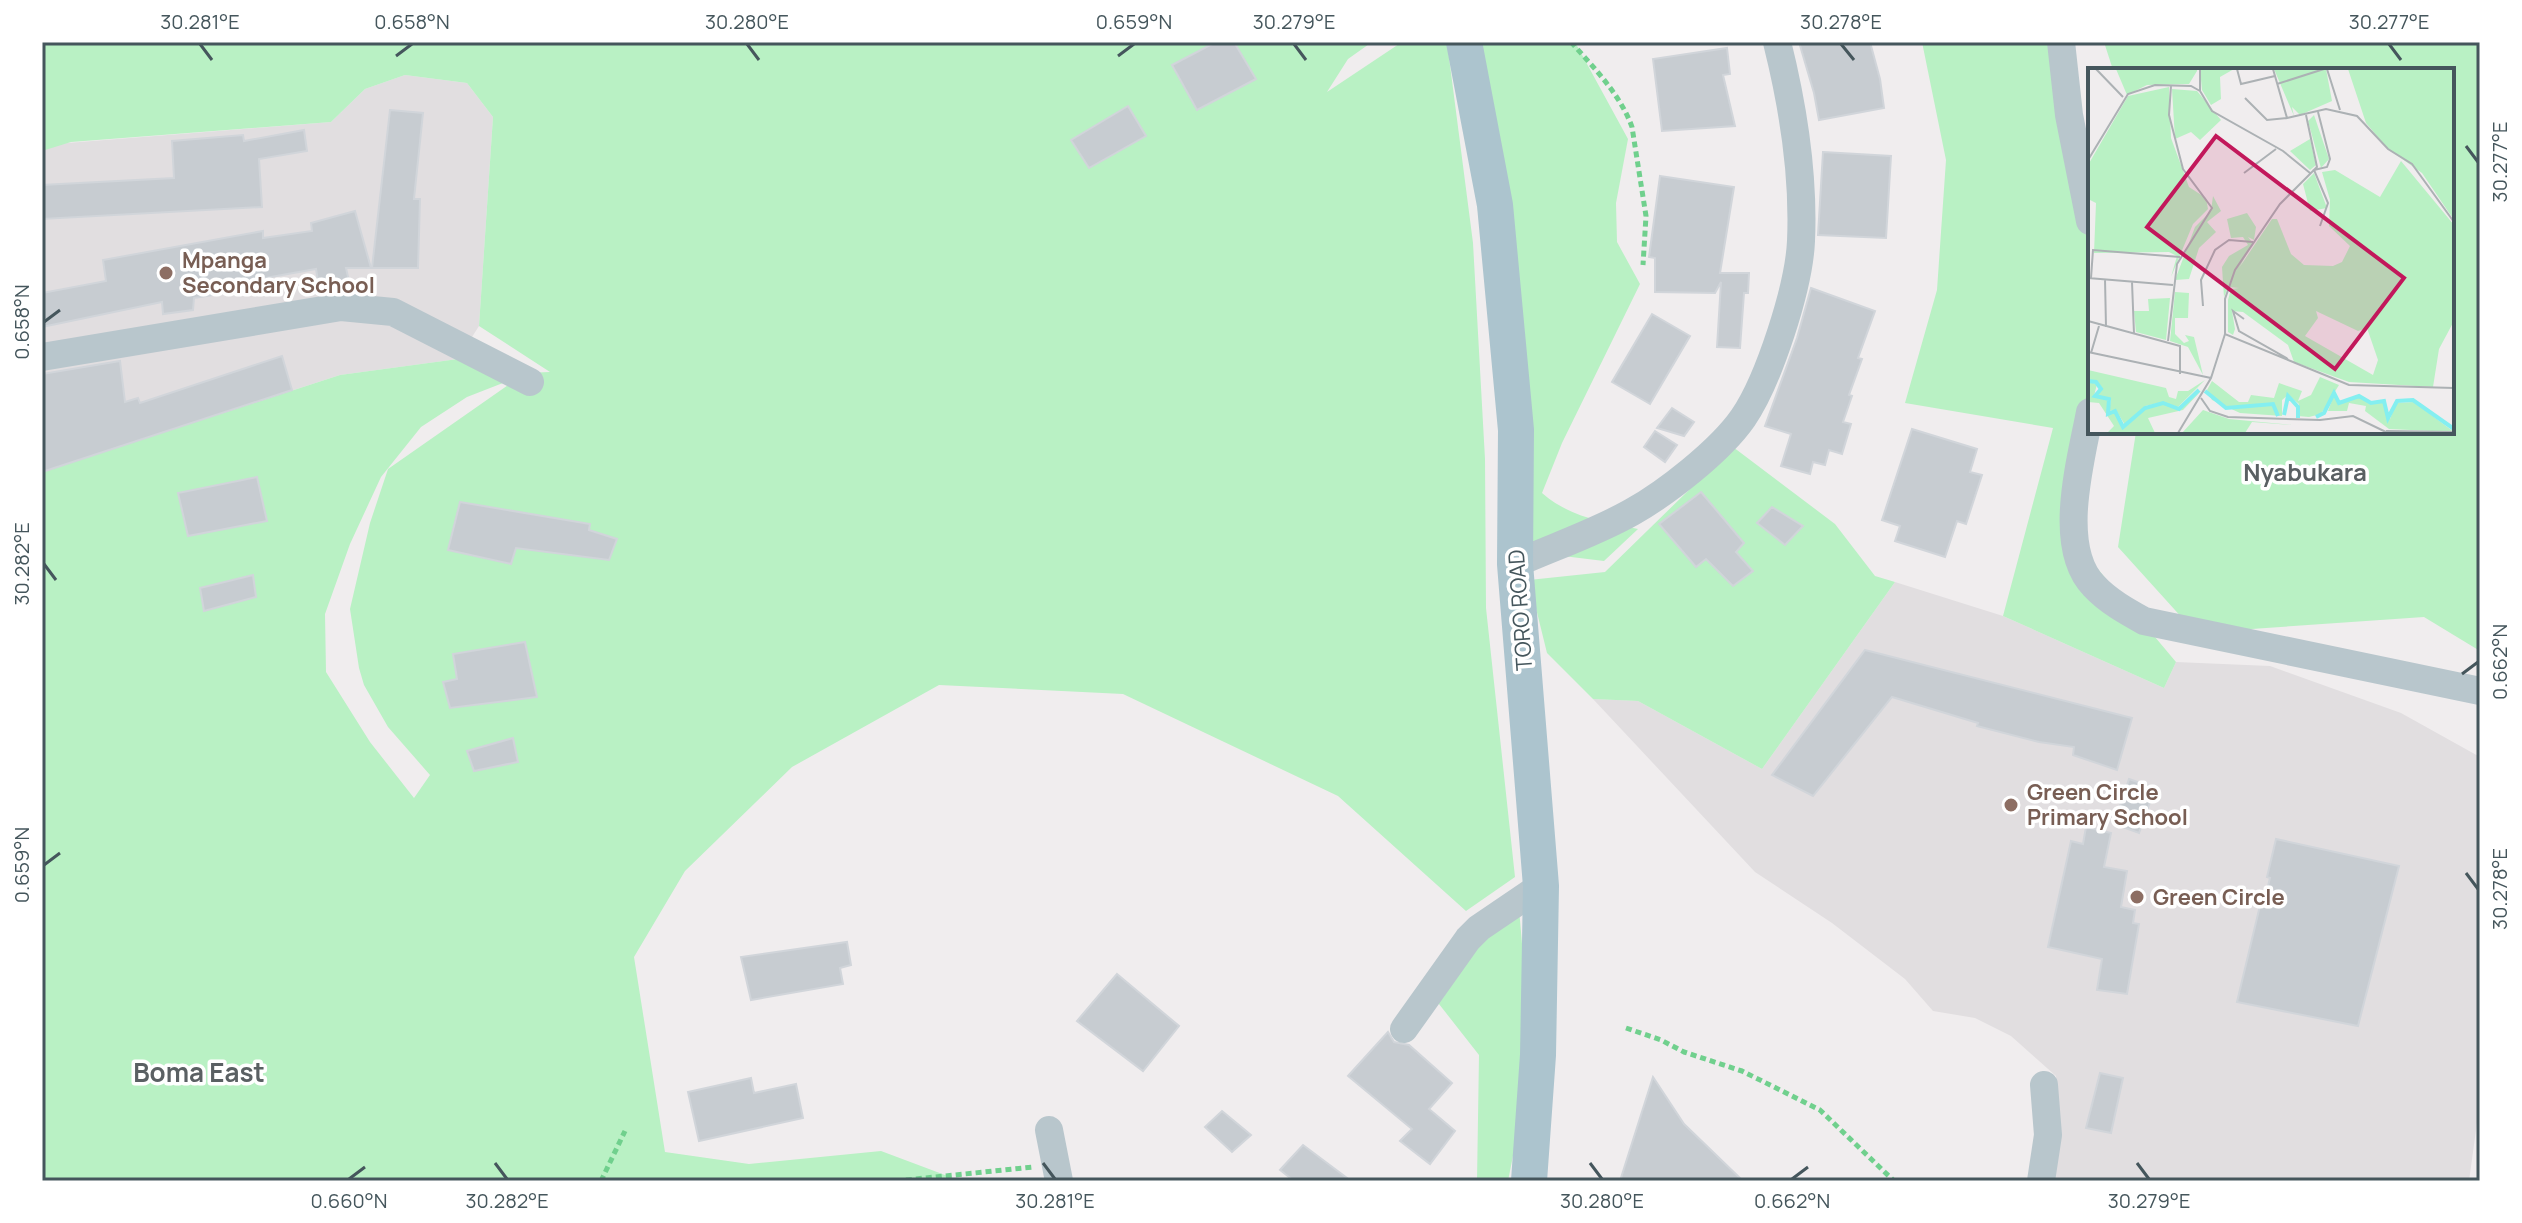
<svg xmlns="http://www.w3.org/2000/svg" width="2522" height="1223" font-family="Manrope,sans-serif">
<rect width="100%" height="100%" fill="#f0edee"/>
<g fill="#e1dee0">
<path d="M405,75L467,83L493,117L479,326L458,359L340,375L44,471L42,474V145L331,122L365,89Z"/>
<path d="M1895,582L2003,616L2164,688L2176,662L2270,666L2401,713L2480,757V1101L2469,1181H2055L2056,1076L2011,1036L1975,1018L1933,1011L1905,979L1832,923L1755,872L1593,699L1638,701L1762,769Z"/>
</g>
<g fill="#b9f1c4" fill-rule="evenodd">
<path d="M42,42H1372L1348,59L1327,92L1402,42H1447L1473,243L1485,459L1486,608L1515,877L1466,911L1338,796L1123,694L939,685L792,767L685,871L634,957L665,1152L749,1164L881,1151L961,1181H42V474L44,471L340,375L458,359L525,373L550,372L479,326L493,117L467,83L405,75L365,89L331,122L71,142L42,151ZM521,376L388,469L370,523L350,609L359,668L364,685L388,727L430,775L414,798L370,742L326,672L325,614L350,544L381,477L421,427L467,397Z"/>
<path d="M1460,42H1575L1628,139L1616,203L1617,242L1640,284L1562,443L1542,493C1571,518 1601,521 1638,529L1604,561L1514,550Z"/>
<path d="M1922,42H2048L2090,197V432L2081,549L2176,662L2164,688L2003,616L2053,428L1905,403L1937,290L1946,160Z"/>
<path d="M2104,42H2480V651L2424,617L2208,632L2184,620L2118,547L2136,432H2452V70H2113Z"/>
<path d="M1733,447L1835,524L1875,576L1895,582L1762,769L1638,701L1593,699L1547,653L1529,580L1605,572Z"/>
<path d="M1518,897L1532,1060L1508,1181H1477L1479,1055L1428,990Z"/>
</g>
<g fill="#c7ccd1" stroke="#d1d5da" stroke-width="2">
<path d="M1216,42H1234L1256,79L1197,110L1172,65Z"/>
<path d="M1799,42H1870L1880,79L1884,108L1819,120L1814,93Z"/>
<path d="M1727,48L1730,74L1723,75L1735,126L1662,131L1653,59Z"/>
<path d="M1128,106L1146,136L1089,168L1071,140Z"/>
<path d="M390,110L423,113L414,199H420L418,268H372Z"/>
<path d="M304,130L307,151L259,159L262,207L42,219V185L174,178L172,141L243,135L244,141Z"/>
<path d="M1823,152L1891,156L1886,238L1818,235Z"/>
<path d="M1660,176L1734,187L1720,273H1749L1748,293H1744L1740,348L1717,347L1721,282L1715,293L1655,292V258L1649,257Z"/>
<path d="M355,211L371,268H346L349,281L319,287L316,269L237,283L238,291L194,298L193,310L163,314L162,302L42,327V293L106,281L103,260L263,231V238L312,231L311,223Z"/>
<path d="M1811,288L1875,311L1858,358L1862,359L1849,395L1852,396L1843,422L1851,424L1842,454L1829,450L1825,465L1813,462L1810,474L1781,466L1791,434L1765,426L1797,338Z"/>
<path d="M1652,314L1690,336L1650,404L1612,382Z"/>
<path d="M282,356L292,390L42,472V374L120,361L125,402L138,398L140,403Z"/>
<path d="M1672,408L1694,422L1684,436L1657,428Z"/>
<path d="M1912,429L1977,449L1970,472L1982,475L1966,524L1957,521L1945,557L1895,541L1900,526L1882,520Z"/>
<path d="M1655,431L1677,445L1665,462L1644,447Z"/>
<path d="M257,477L267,521L188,536L178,493Z"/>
<path d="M1701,492L1744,543L1736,552L1753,571L1733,586L1706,559L1696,567L1659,524Z"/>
<path d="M460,502L590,524L589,530L617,539L609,560L516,548L511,564L448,550Z"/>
<path d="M1772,507L1803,526L1785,545L1757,523Z"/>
<path d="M253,575L256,597L204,611L200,588Z"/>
<path d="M525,642L537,697L450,708L443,682L457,679L453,654Z"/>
<path d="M1865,650L2132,718L2117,770L2073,755L2074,747L2039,742L1977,726L1978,723L1892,697L1813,796L1772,775Z"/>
<path d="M513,738L518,762L474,771L467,751Z"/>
<path d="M2129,779L2155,788L2139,833L2114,824Z"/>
<path d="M2086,827L2111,833L2104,867L2127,871L2121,907L2135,910L2133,923L2139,924L2127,994L2097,990L2102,959L2048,947L2071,841L2083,844Z"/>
<path d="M2276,839L2399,866L2358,1026L2237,1002L2263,893L2266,894L2270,878L2267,877Z"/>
<path d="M847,942L851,965L840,968L843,984L751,1000L741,957Z"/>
<path d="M1117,974L1179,1026L1143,1071L1077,1021Z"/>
<path d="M1388,1032L1394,1042L1409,1045L1452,1083L1429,1109L1455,1131L1430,1164L1400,1141L1412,1129L1348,1076Z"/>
<path d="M2100,1073L2123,1078L2111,1133L2086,1128Z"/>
<path d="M1653,1077L1684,1124L1743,1181H1620Z"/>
<path d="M751,1078L754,1093L796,1084L803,1118L699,1141L688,1092Z"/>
<path d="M1222,1111L1251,1135L1232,1152L1205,1127Z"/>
<path d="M1303,1145L1351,1181H1294L1280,1170Z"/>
</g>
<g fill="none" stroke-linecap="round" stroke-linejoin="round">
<g stroke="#70d08d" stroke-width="5" stroke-dasharray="6 4" stroke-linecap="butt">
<path d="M1571,42C1594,68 1620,94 1632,127L1646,216L1643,265"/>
<path d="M1626,1028L1661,1040L1684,1052L1742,1071L1820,1110L1894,1181"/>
<path d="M601,1181L625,1131"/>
<path d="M896,1181L1033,1167"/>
</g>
<g stroke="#b8c6cc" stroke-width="28">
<path d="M2061,42L2069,115L2090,221"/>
<path d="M42,357L341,307L393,312L530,382"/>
<path d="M2090,412C2081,460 2056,547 2094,586C2108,601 2126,611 2144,621L2480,691"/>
<path d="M1515,564C1553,547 1595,533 1632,512C1666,493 1720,451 1743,418C1769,380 1799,287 1801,241C1804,174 1793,106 1777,42"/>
<path d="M1404,1029L1468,939L1479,928L1541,886"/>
<path d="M1049,1130L1059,1181"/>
<path d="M2041,1181L2048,1135L2044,1085"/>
</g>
<path stroke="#acc4ce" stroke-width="36" d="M1464,42L1495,205L1516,430L1515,564L1541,886L1538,1055L1529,1181"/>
</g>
<path fill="none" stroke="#45565c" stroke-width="3" d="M200,44L212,60M747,44L759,60M1294,44L1306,60M1841,44L1854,60M2389,44L2401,60M396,56L412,44M1118,56L1134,44M2466,146L2478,162M44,322L60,310M44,564L56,580M2462,674L2478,662M44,865L60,853M2466,873L2478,889M495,1163L507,1179M1043,1163L1055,1179M1590,1163L1602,1179M2137,1163L2149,1179M349,1179L365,1167M1792,1179L1808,1167"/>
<g fill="#8d6e63" stroke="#fff" stroke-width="3">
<circle cx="166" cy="273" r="8"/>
<circle cx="2011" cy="805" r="8"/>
<circle cx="2137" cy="897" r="8"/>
</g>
<g text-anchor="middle" stroke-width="7" stroke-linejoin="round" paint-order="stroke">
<g font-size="22" font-weight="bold" fill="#785e54" stroke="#fff" text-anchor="start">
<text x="182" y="268">Mpanga<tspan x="182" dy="25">Secondary School</tspan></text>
<text x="2027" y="800">Green Circle<tspan x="2027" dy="25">Primary School</tspan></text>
<text x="2153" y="905">Green Circle</text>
</g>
<g font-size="22" fill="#45565c" stroke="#fff">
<text transform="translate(1520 610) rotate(-94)" y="8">TORO ROAD</text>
</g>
<g font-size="24" font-weight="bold" fill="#5a6063" stroke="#fff">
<text x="2305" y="481">Nyabukara</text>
</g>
<g font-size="26" font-weight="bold" fill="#5a6063" stroke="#fff">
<text x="199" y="1082">Boma East</text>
</g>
</g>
<g transform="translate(2088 68)">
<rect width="366" height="366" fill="#f0edee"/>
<path d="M28,1H109V3L101,16L59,17L39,27ZM112,1H146L132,9L133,31L123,37L114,22ZM186,1H238L244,33L212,47L204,39L206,48ZM260,1H366V152L334,105L300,81L278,55ZM81,19L83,70L101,119L118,130L120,141L105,156L83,209L89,188L81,184L6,185L8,135L0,131V97L40,28ZM84,21L109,23L133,52L112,72L103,64L87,71ZM226,47L241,91L233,100L220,53ZM222,71L228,97L222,102L202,83ZM313,93L366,157V253L351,281L345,319L261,314L206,294L200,277L155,244L144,243L147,261L145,267L140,264V232L143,221L151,220L140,219L136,229L134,199L141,188L160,177L155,169L143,170L139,151L159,145L168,159L166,172L160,169L165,175L151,200L184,151H189L203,186L216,197L245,198L254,194L262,178L241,158L242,132L234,104L247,102L292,129ZM228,243L270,263L279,260L290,292L285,307L217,268L230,250ZM226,105L239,140L222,143L215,116ZM125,128L133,143L119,154L128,164L111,180L101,211L87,212L107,159L123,143ZM87,224L101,225L100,250H87V266L96,275L101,273L97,267L106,269L115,307L100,279L82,273ZM82,230L78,272L48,264L46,243H61L60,231ZM0,302L78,320L81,329L88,331L90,323H100L117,312L90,339L75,334L57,338L37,357L28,342L21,343L23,332L9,327L14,320L9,313L0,312ZM232,309L251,317L233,346L221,349L210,348L211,336L200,327L194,332V348L152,345L124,332L119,322L124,313L151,334H160L163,327L186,330L191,315L214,323L210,333L223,327ZM0,314L9,316L6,328L20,331L19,346L26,344L35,360L59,340L76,336L91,342L114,322L95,342L60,350L67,365H19L26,358L11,335L0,334ZM246,327L250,335L272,329L284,336L295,333L302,351L308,335L326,334L366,364L301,361L277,343L278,338L261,335L259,343H240ZM115,342L141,351L205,357L164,354L157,365H94Z" fill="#b9f1c4" fill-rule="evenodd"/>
<path fill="none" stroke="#84eff0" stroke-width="4" d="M0,313L8,314L13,321L7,328L21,331L20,346L27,343L35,359L57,340L75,335L91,341L111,322M117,323L138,340L185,336L190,348M196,347L200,328L210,339V350M228,349L236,345L246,325L251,335L271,328L283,335L296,333L300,350L309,333L325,332L366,361"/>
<path fill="none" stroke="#acb1b4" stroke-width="2" d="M8,1L35,29M112,1V23L124,43L195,83L222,105M149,1L153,16L187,8M185,1L199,50L238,41L269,48L300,81L324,96L366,154M239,1L252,42M189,16L236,1M157,30L179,52L199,50M230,44L242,91L239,99L226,102L240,135L232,158M0,92L40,26L67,17L103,18L112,23M156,105L188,81M0,210L85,217M3,210L5,182L92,189M17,211L18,259M44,214L46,266M115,238L113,212L127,182L141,172L165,174M156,251L145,243L151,263L200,291M0,253L92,278V306M137,266V231L147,202L192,136L229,99L218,47M80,273L89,196L124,140L95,101L81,47L83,18M0,284L123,310M3,285L11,258M113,330L122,343L140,349L232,352L265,348L300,365M298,363L366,364M90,365L123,310L137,266L261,317L366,320"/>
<path fill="#c2185b" fill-opacity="0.15" stroke="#c2185b" stroke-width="4" d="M128,68L316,210L247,301L59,159Z"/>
<rect width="366" height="366" fill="none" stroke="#45565c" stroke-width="4"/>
</g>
<rect width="2522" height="1223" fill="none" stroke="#ffffff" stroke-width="88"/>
<rect x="44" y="44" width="2434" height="1135" fill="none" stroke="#45565c" stroke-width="3"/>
<g font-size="20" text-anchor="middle" fill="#45565c">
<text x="200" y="29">30.281°E</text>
<text x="412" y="29">0.658°N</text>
<text x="747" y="29">30.280°E</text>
<text x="1134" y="29">0.659°N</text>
<text x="1294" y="29">30.279°E</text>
<text x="1841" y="29">30.278°E</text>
<text x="2389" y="29">30.277°E</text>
<text transform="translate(2500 162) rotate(-90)" y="7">30.277°E</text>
<text transform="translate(22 322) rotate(-90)" y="7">0.658°N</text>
<text transform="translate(22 564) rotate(-90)" y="7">30.282°E</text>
<text transform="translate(2500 662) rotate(-90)" y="7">0.662°N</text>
<text transform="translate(22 865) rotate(-90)" y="7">0.659°N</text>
<text transform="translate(2500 889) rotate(-90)" y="7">30.278°E</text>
<text x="349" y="1208">0.660°N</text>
<text x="507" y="1208">30.282°E</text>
<text x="1055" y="1208">30.281°E</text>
<text x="1602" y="1208">30.280°E</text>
<text x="1792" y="1208">0.662°N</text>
<text x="2149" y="1208">30.279°E</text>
</g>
</svg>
